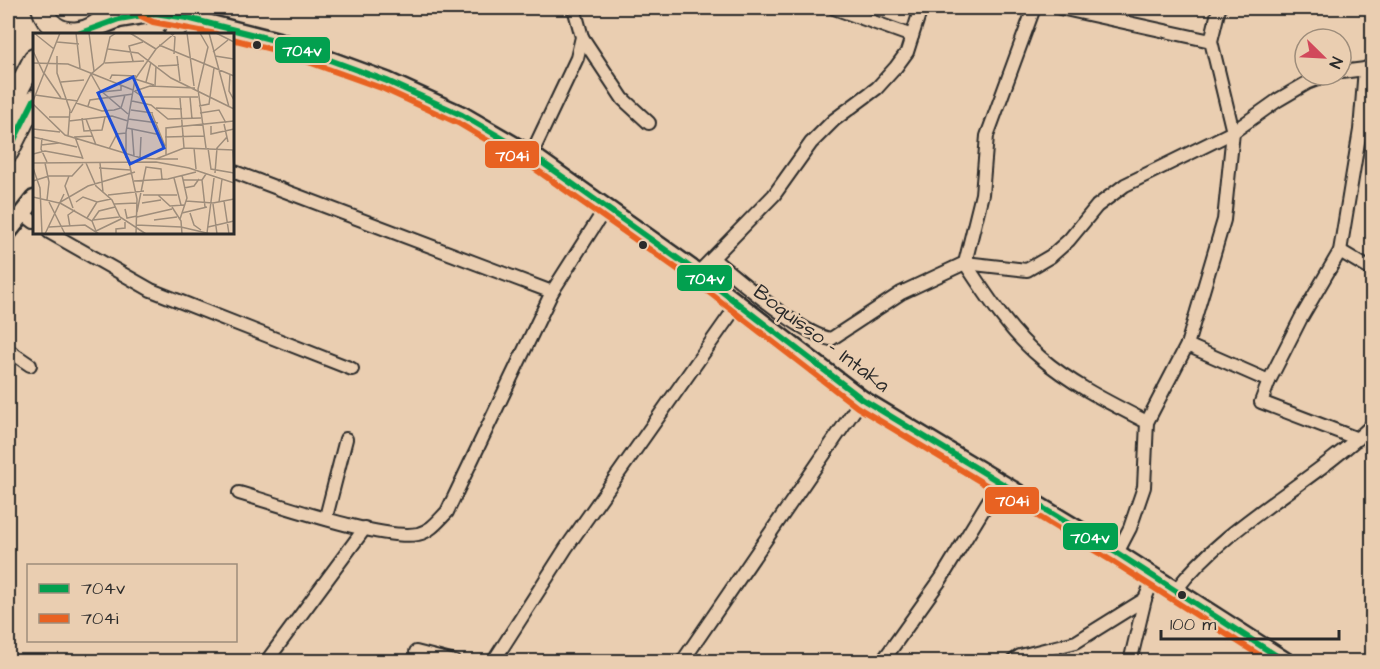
<svg xmlns="http://www.w3.org/2000/svg" width="1380" height="669" font-family="'Architects Daughter',sans-serif">
<rect width="100%" height="100%" fill="#eaceb1"/>
<filter id="ink" filterUnits="userSpaceOnUse"><feTurbulence type="fractalNoise" baseFrequency=".0167" numOctaves="2"/><feDisplacementMap in="SourceGraphic" scale="12" xChannelSelector="R" yChannelSelector="G"/><feConvolveMatrix kernelMatrix="1 2 1 2 8 2 1 2 1" color-interpolation-filters="sRGB"/></filter>
<g filter="url(#ink)">
<g fill="none" stroke-linecap="round" stroke-linejoin="round">
<defs>
<g id="minor">
<path d="M834,8L912,36"/>
<path d="M1034,8L987,136L982,194L965,263C986,295 1010,332 1040,357C1071,384 1110,403 1147,422"/>
<path d="M1060,8L1211,41"/>
<path d="M582,37L623,99L649,123"/>
<path d="M1341,72L1365,69L1372,65"/>
<path d="M531,155L577,58L582,37L574,8"/>
<path d="M232,171L552,292"/>
<path d="M22,213L34,222"/>
<path d="M49,232L151,290L352,369"/>
<path d="M1340,251L1372,270"/>
<path d="M713,259C740,280 800,334 831,339L901,293L965,263L1027,270L1051,256L1069,240L1097,206L1125,185L1233,132L1278,100L1307,83L1328,75"/>
<path d="M698,273L774,195L811,143L834,120L877,88L896,67L907,52L921,8"/>
<path d="M1187,345L1269,381"/>
<path d="M8,350L30,365"/>
<path d="M1358,439L1261,402L1269,381L1301,318L1340,251L1360,130L1365,69"/>
<path d="M239,493C278,504 383,541 418,534C431,531 438,521 447,512L552,292L605,209"/>
<path d="M326,517L346,439"/>
<path d="M1117,553L1130,528L1144,487L1147,422L1187,345L1224,220L1233,132L1211,41L1219,8"/>
<path d="M1175,591C1228,522 1310,485 1372,425"/>
<path d="M416,652L455,662"/>
<path d="M266,662L365,528"/>
<path d="M493,662L566,548L738,304"/>
<path d="M682,662L862,399"/>
<path d="M882,662L941,579L1000,482"/>
<path d="M1012,662L1020,656L1076,642L1145,599"/>
<path d="M1130,662L1145,599L1154,577"/>
</g>
<g id="tertiary">
<path d="M93,29L119,19L155,13L187,18L278,41L387,81L462,115L536,158L698,273L862,399L1117,553L1287,662"/>
<path d="M173,34L196,8"/>
<path d="M8,232L34,199"/>
</g>
<g id="primary">
<path d="M42,8C52,43 98,38 110,8"/>
<path d="M8,109L34,59"/>
<path d="M8,152L34,100"/>
</g>
</defs>
<use href="#minor" stroke="#2b2b2b" stroke-width="16"/>
<use href="#tertiary" stroke="#2b2b2b" stroke-width="21"/>
<use href="#primary" stroke="#2b2b2b" stroke-width="24"/>
<use href="#minor" stroke="#eaceb1" stroke-width="12"/>
<use href="#tertiary" stroke="#eaceb1" stroke-width="16"/>
<use href="#primary" stroke="#eaceb1" stroke-width="20"/>
<defs>
<g id="bus-1">
<path d="M78,34L119,19L155,13L187,18L278,41L387,81L462,115L536,158L698,273L862,399L1117,553L1286,662"/>
<path d="M8,152L34,100"/>
</g>
<g id="bus-2">
<path d="M141,16L153,22L216,34"/>
<path d="M232,39L275,50L384,89L458,123L531,166L693,280L857,407L1112,561L1270,662"/>
</g>
</defs>
<use href="#bus-1" stroke="#eaceb1" stroke-width="10"/>
<use href="#bus-2" stroke="#eaceb1" stroke-width="10"/>
<use href="#bus-1" stroke="#02a04f" stroke-width="6"/>
<use href="#bus-2" stroke="#e86222" stroke-width="6"/>
</g>
</g>
<g fill="#2b2b2b" stroke="#eaceb1" stroke-width="2">
<circle cx="257" cy="45" r="5"/>
<circle cx="643" cy="245" r="5"/>
<circle cx="1182" cy="595" r="5"/>
</g>
<g text-anchor="middle" stroke-width="5" stroke-linejoin="round" paint-order="stroke">
<g font-size="21" fill="#2b2b2b" stroke="#eaceb1">
<text transform="translate(822 338) rotate(37)" y="7">Boquisso - Intaka</text>
</g>
</g>
<g transform="translate(33 33)">
<rect width="201" height="201" fill="#eaceb1"/>
<path fill="none" stroke="#9e8d7b" stroke-width="1.5" d="M1,0L21,16M43,0L47,35M56,0L61,38M83,0L77,4L71,30L58,41L67,57L95,81M97,0L123,16M137,0L142,4L141,21M154,0L161,53M167,0L175,14L165,56L173,115M176,0L196,74M183,0L201,9M24,9L46,11M126,12L201,43M75,16L105,20L138,45L201,76M0,18L11,41M180,19L195,7M24,23V40L37,77L35,103M144,23L147,48M182,23L201,26M100,28L96,13L110,9M0,30L35,31L100,57M72,30L111,28M125,33L146,32M11,40L28,65M197,41L196,58L201,67M77,46L79,42L103,43M102,46L121,52M28,49L51,47M113,49L118,29M122,53L123,33M101,58L110,64H165M102,58L117,53L162,55M69,59L88,57V52M2,62L45,68M157,64L159,86M147,65L151,115M0,68L27,0M99,68L118,72L135,86L168,85M43,70L69,78L81,77L88,75L92,62M0,71L32,102L108,125L123,126L151,115L201,117M55,73L57,67L100,61M166,73L176,71L181,35M123,75L149,76M98,77L120,80M38,80L58,41M167,80L186,77L193,90M119,81L132,113M16,84H37M49,85L51,98L69,97L72,84M53,86L63,112M95,86L125,90M36,88L79,83L95,88M191,91L195,109M178,93V101L201,96M94,95L128,102M0,96L27,99M99,96L101,123M0,104L44,114M132,104L171,103M9,105L8,116L14,129M8,112L26,110M161,115L163,136M175,115L178,136L201,140M76,116L84,101L93,100M200,117L201,136M0,121L12,118L50,125M133,122V95L201,88M93,125V99L102,46L123,16L142,0M107,125L108,104M50,126L42,104L59,103M124,126H145M96,129L104,166L103,201M0,130L123,129L156,135L201,150M12,130L16,149L14,167M53,130L63,153L79,167L87,184L113,201M67,130L70,159M0,135L7,155L9,201M66,135L98,137M182,140L184,115L194,104M36,143L32,153L40,175M141,145L148,172M150,147H169M0,148L16,143H39L50,131M101,148L135,146L163,139M151,155L161,153L166,146M75,162L111,158M110,162H144M125,162L137,173L151,172M0,164L26,170L55,153L102,139M153,168L180,170L201,166M191,168L196,201M16,169L32,201M43,169L50,164L64,169L78,166M186,169L189,146M27,170L59,188L63,198M109,170L128,167M81,171L104,170M180,171L184,201M139,174L148,188L149,201M172,174L169,147L173,141M92,176L94,185L104,183M104,179L113,134L128,136L129,146M149,180L174,174M157,180L161,192L168,197M104,184L139,176M54,185L64,169M147,186L154,165L149,142M60,187L86,184M121,187L144,184M59,188L66,178L82,174M103,192L148,194L178,201M16,194L52,192L66,201M37,194L35,182L42,177M175,194L201,188M63,198L88,186M174,200L181,145M12,201L31,161M83,201V196L92,195V189"/>
<path fill="#1d4ed8" fill-opacity="0.15" stroke="#1d4ed8" stroke-width="3" d="M100,44L131,115L97,131L65,60Z"/>
<rect width="201" height="201" fill="none" stroke="#2b2b2b" stroke-width="3"/>
</g>
<g stroke="#eaceb1" stroke-width="2">
<rect x="274" y="36" width="57" height="28" rx="6" fill="#02a04f"/>
<rect x="484" y="140" width="56" height="29" rx="6" fill="#e86222"/>
<rect x="676" y="264" width="57" height="28" rx="6" fill="#02a04f"/>
<rect x="984" y="486" width="56" height="29" rx="6" fill="#e86222"/>
<rect x="1062" y="522" width="57" height="29" rx="6" fill="#02a04f"/>
</g>
<g font-size="16" text-anchor="middle" font-weight="bold" fill="#fff">
<text x="302" y="56">704v</text>
<text x="512" y="161">704i</text>
<text x="705" y="284">704v</text>
<text x="1012" y="506">704i</text>
<text x="1090" y="543">704v</text>
</g>
<rect width="1380" height="669" fill="none" stroke="#eaceb1" stroke-width="30"/>
<rect x="15" y="15" width="1350" height="639" fill="none" stroke="#2b2b2b" stroke-width="2" filter="url(#ink)"/>
<rect x="27" y="564" width="210" height="78" fill="#eaceb1" stroke="#9e8d7b" stroke-width="1.5"/>
<rect x="39" y="584" width="30" height="9" fill="#02a04f" stroke="#9e8d7b" stroke-width="1.5"/>
<text x="81" y="594" font-size="18" fill="#2b2b2b">704v</text>
<rect x="39" y="614" width="30" height="9" fill="#e86222" stroke="#9e8d7b" stroke-width="1.5"/>
<text x="81" y="624" font-size="18" fill="#2b2b2b">704i</text>
<g transform="translate(1323 57) rotate(114)"><circle r="28" fill="#eaceb1" stroke="#9e8d7b" stroke-width="1.5"/>
<path d="M0-4.5L10 22L0 15L-10 22Z" fill="#d1495b"/>
<text y="-9" font-size="16" font-weight="bold" text-anchor="middle" fill="#2b2b2b">N</text>
</g>
<path d="M1161 630v9h178v-9" fill="none" stroke="#2b2b2b" stroke-width="3"/>
<text x="1170" y="630" font-size="18" fill="#2b2b2b" stroke="#eaceb1" stroke-width="4.5" paint-order="stroke">100 m</text>
</svg>
